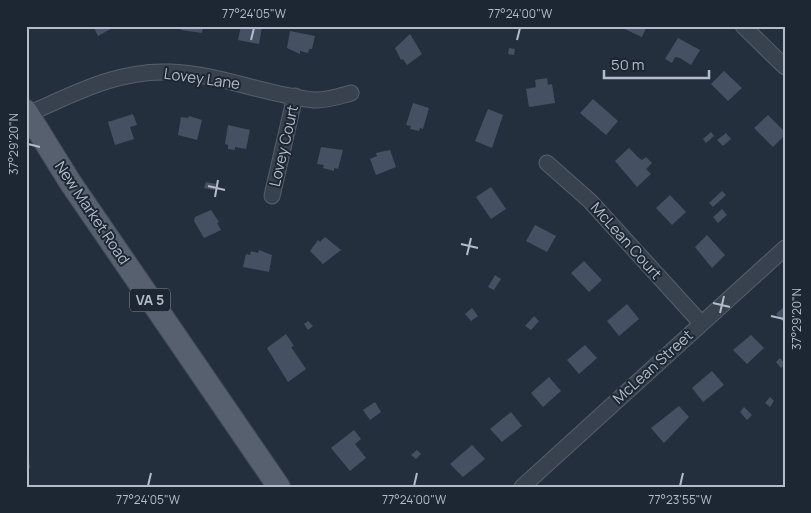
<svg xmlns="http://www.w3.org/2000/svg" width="811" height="513" font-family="Manrope,sans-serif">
<rect width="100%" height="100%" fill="#242f3e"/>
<g fill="#455162">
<path d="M93,26H116L98,36Z"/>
<path d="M182,26H203L202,33L181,30Z"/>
<path d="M241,26H262L259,44L238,40Z"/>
<path d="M618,26H647L642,37Z"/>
<path d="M290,31L315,36L312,49H309L308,53L300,51V54L287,48Z"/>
<path d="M410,34L422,54L407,65L403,59L401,60L395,48Z"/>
<path d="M678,38L700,50L691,65L680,58L675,57L672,63L665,59Z"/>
<path d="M509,48L515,49L514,55L508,54Z"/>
<path d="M724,71L742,88L728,101L711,84Z"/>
<path d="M547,78L548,85L552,84L555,103L529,107L526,89L536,87L535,80Z"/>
<path d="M593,99L618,121L606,135L580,113Z"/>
<path d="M413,103L429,108L423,129L420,128L419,131L410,129L411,126L406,125Z"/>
<path d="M488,109L503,115L492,148L475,141Z"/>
<path d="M133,114L137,125L130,127L134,139L115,145L108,122Z"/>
<path d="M768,115L785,132V135L773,147L754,128Z"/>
<path d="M189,116L202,120L197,140L178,135L181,117L188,118Z"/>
<path d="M228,125L250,130L246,149L235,147V150L228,149V145L225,144Z"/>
<path d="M711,132L714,136L706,143L703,139Z"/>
<path d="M726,133L731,139L723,146L717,140Z"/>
<path d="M321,147L343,150L338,169L334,168V171L323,168L324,165L317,164Z"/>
<path d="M629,148L639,158L642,160L646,157L652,163L646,169L651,174L637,187L615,161Z"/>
<path d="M390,150L396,167L376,175L370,159L377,156L376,153Z"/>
<path d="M206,182L216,184L214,190L204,188Z"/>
<path d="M491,187L506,209L491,219L476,197Z"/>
<path d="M722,191L726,195L713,207L709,203Z"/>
<path d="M670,195L686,212L672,225L656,208Z"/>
<path d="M722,209L727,215L718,223L713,217Z"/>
<path d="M211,210L219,222L217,223L221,230L204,238L194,221L195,217Z"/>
<path d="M535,225L556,236L547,252L526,241Z"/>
<path d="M707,235L725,255L712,268L695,247Z"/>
<path d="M325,237L341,250L323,264L310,251L318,240L320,242Z"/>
<path d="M259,250L272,255L269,272L243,267L246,254L250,255L251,251L258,253Z"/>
<path d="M584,261L602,280L589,292L571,273Z"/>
<path d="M495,275L501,279L494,290L488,287Z"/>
<path d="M627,304L639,319L619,336L607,321Z"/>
<path d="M785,306V324L776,314Z"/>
<path d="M472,308L478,316L471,321L465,314Z"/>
<path d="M534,316L539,321L531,330L525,326Z"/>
<path d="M308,321L313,326L308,330L304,324Z"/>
<path d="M286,334L294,346L291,347L306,369L288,382L267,348Z"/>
<path d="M751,335L764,348L747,364L733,350Z"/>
<path d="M585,345L597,358L579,374L567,360Z"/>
<path d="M780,358L785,364L781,368L776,362Z"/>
<path d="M712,371L724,385L703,402L692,388Z"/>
<path d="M549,377L561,391L543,407L531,393Z"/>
<path d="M770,397L774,401L770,407L765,403Z"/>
<path d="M375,402L381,412L370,420L363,410Z"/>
<path d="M679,406L689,417L664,443L651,428Z"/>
<path d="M744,407L752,415L747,420L740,412Z"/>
<path d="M511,412L522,426L502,442L490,429Z"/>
<path d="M354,430L361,439L355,444L366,458L350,471L331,448Z"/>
<path d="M26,443L30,468L26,469Z"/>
<path d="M472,445L485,459L463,477L450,464Z"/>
<path d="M417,450L421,454L416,459L411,455Z"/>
</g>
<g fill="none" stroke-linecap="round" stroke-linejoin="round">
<defs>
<g id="minor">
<path d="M743,26L785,67"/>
<path d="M28,114C74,94 117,70 169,72C218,73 265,95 314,100C326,101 340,96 351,93"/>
<path d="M547,163L590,201L701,323"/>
<path d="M272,196L295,96"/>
<path d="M522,487L785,248"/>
</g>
<path id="primary" d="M26,111L70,182L279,487"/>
</defs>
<use href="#minor" stroke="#565f6c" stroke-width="17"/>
<use href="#primary" stroke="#414a57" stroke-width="24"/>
<use href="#minor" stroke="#38414e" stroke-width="15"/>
<use href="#primary" stroke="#56606e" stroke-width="22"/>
</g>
<path fill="none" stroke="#b4bcc9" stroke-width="2" d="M251,40L254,28M517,40L520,28M28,144L40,147M208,186L225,190M215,197L218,180M461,244L478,248M467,255L471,238M713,303L730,307M720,313L724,296M771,316L784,319M148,486L151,473M414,486L417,473M680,486L683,473"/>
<g text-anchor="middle" stroke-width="4" stroke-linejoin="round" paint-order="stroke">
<rect fill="#1d2633" stroke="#878f9c" stroke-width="1" x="130" y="288.5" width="40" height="23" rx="4"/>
<g font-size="14" font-weight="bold" fill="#b4bcc9">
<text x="150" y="305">VA 5</text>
</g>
<g font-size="15" fill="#b4bcc9" stroke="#1d2633">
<text transform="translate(202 79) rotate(8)" y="5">Lovey Lane</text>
<text transform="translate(284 146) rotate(-77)" y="5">Lovey Court</text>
<text transform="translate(92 213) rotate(56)" y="5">New Market Road</text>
<text transform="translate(626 241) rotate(48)" y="5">McLean Court</text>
<text transform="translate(653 367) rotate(-42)" y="5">McLean Street</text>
</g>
</g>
<rect width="811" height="513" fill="none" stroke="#1d2633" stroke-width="55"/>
<path d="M604 70v8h105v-8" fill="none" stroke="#b4bcc9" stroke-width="2.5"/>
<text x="611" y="70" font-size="15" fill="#b4bcc9" stroke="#1d2633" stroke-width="4" paint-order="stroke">50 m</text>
<rect x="28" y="28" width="756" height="458" fill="none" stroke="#b4bcc9" stroke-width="2"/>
<g font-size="12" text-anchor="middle" fill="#b4bcc9">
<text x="254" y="18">77°24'05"W</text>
<text x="520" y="18">77°24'00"W</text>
<text transform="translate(14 144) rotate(-90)" y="4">37°29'20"N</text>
<text transform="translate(797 319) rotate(-90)" y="4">37°29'20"N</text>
<text x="148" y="504">77°24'05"W</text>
<text x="414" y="504">77°24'00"W</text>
<text x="680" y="504">77°23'55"W</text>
</g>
</svg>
